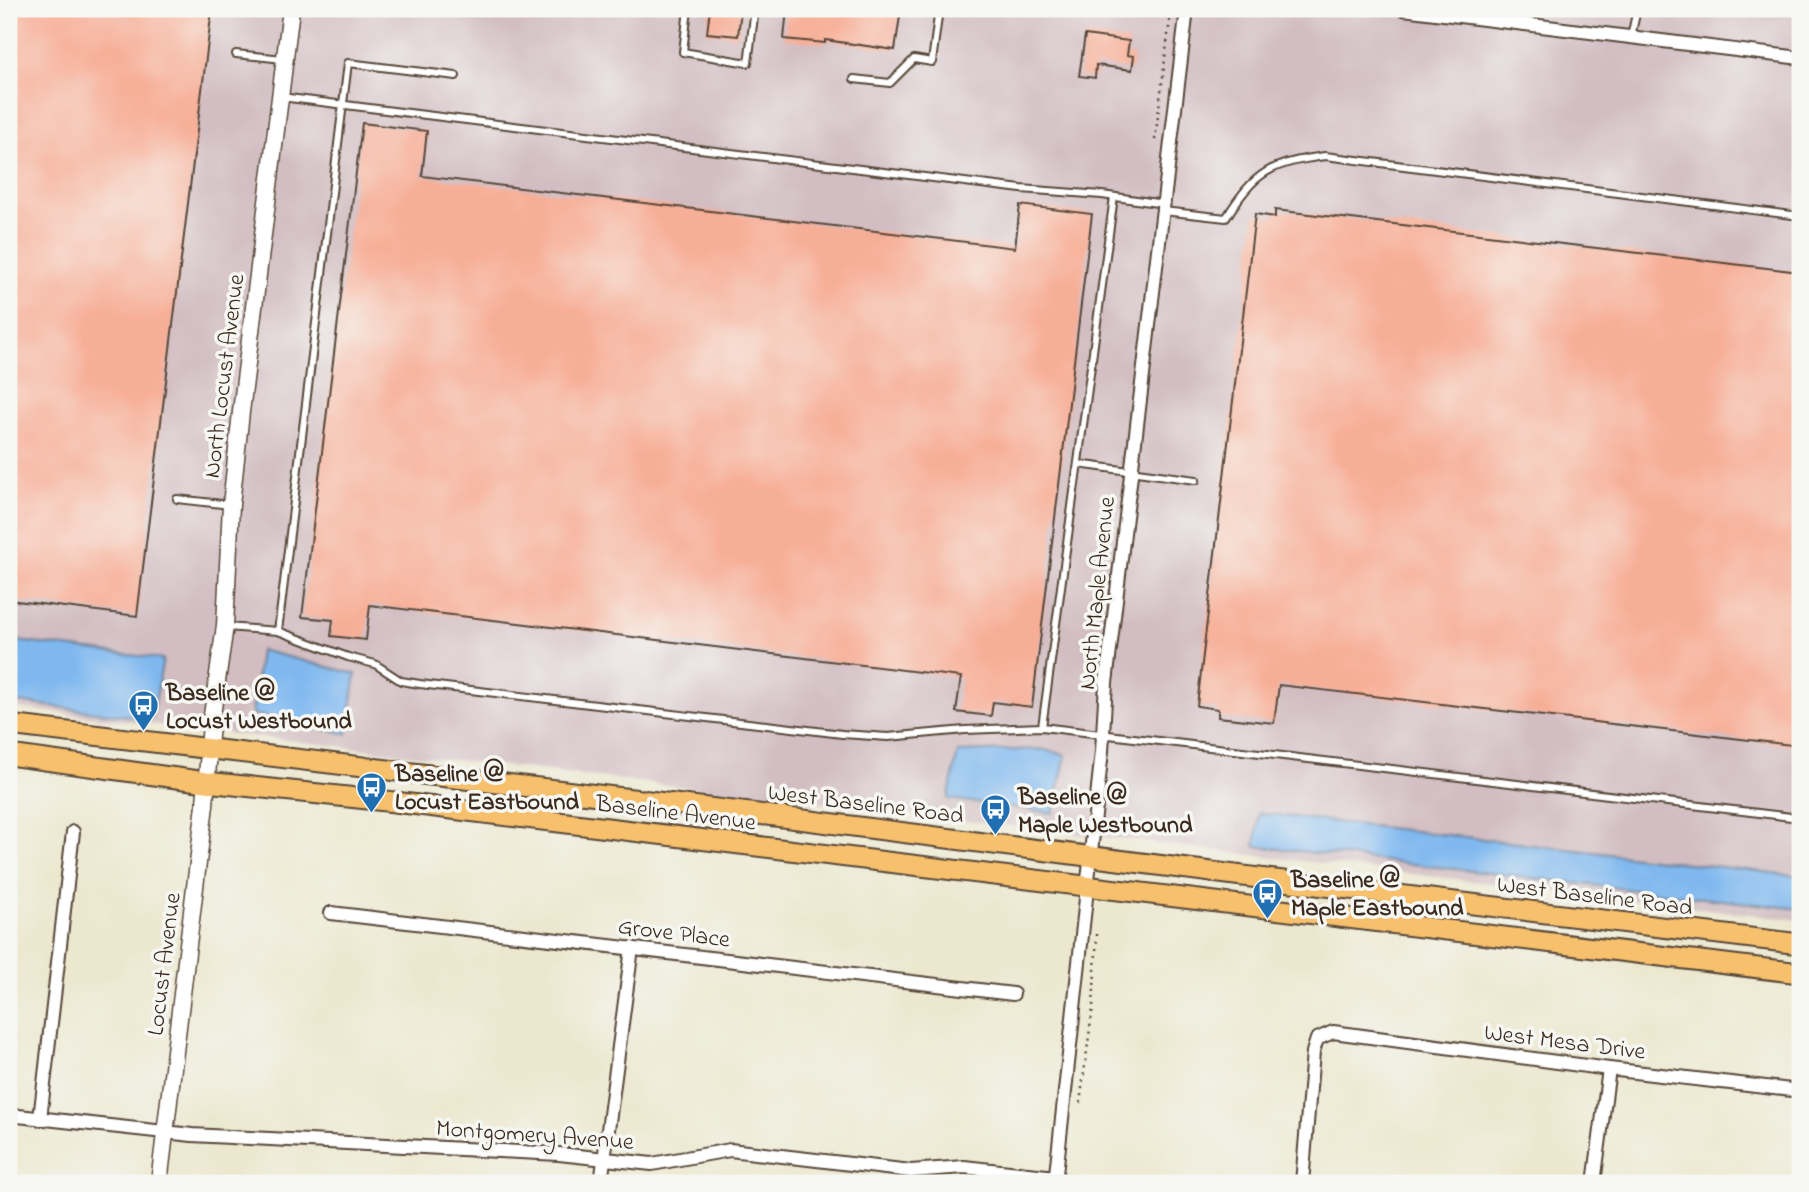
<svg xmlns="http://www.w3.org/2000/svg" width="1809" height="1192" font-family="'Indie Flower',sans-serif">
<rect width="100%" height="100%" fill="#f6f6f2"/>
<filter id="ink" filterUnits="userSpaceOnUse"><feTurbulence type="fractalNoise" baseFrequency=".0143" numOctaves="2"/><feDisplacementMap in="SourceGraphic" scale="14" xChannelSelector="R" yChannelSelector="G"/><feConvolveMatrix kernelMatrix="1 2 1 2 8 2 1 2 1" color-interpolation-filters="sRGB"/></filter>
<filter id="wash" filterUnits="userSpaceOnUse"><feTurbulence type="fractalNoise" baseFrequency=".00686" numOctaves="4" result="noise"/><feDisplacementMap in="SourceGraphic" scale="28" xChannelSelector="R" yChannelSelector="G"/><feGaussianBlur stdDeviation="1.57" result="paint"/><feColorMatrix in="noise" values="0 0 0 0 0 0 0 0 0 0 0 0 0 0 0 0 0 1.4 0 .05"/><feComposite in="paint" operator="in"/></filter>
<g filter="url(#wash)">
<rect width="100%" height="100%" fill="#ece8d0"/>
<path fill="#d2bec2" d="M9,9H1800V920L9,707Z"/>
<g fill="#7fb8ef" stroke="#5d7186" stroke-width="2">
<path d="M9,640L163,659L152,719L9,701Z"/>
<path d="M260,650L356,674L347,734L252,714Z"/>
<path d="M1041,749L1066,755L1053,813L948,799L958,752Z"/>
<path d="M1259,813L1800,876V909L1255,846Z"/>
</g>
<g id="blocks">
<g fill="#f7ae96">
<path d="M9,9H212L137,616L9,600Z"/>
<path d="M710,9H741L738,36L707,33Z"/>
<path d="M787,9H901L895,50L825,40V43L784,39Z"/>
<path d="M1085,35L1129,41L1127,55L1134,56L1132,70L1096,65L1095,78L1079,76Z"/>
<path d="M362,123L427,131L422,176L1015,248L1020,205L1092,214L1032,707L993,702L991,716L956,712L961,677L370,605L366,640L331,636L333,620L302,617Z"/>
<path d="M1275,210L1800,272V746L1279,685L1274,723L1218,717V709L1197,706L1255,214L1275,217Z"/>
</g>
</g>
</g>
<g filter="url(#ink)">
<use href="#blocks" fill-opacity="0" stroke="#564639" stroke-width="2"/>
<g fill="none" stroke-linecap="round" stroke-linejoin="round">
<defs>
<g id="service">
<path d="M688,9L683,52L748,63L755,9"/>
<path d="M1631,37L1637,9"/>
<path d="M236,54L283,59"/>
<path d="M854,79L890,83L914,59L932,62L939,9"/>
<path d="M281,97L1021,189L1102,195L1164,204"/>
<path d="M1163,211L1226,218C1255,171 1271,163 1325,156L1800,216"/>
<path d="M1078,464L1196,480"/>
<path d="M177,499L231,505"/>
<path d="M227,627L278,631L348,63L456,76"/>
<path d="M278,631L348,657L375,664L401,681L420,684L842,734L888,737L965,730L1042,727L1800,818"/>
<path d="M1042,727L1114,197"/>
</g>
<g id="minor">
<path d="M1403,9L1800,58"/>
<path d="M331,913L1013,994"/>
<path d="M9,1115L192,1135L559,1154L652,1164L730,1150L911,1171L964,1167L1056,1177"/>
<path d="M40,1119L73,832"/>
<path d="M601,1183L632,948"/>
<path d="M1055,1183L1102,751L1106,683L1187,9"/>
<path d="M1302,1183L1313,1052L1317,1039L1333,1032L1609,1069L1800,1091"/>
<path d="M1594,1183L1609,1069"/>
</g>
<path id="tertiary" d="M159,1183L205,805L211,722L225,626L231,505L241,412L291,9"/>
<g id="primary">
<path d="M9,725L750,813L1251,877L1800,944"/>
<path d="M9,755L206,782L386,801L1800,973"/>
</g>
</defs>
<use href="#service" stroke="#564639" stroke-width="10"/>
<use href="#minor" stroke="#564639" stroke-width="16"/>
<use href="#tertiary" stroke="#564639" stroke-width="19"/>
<use href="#primary" stroke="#564639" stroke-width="23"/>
<g stroke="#564639" stroke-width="2.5" stroke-dasharray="2 5" stroke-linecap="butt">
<path d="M1155,140L1170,19L1166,9"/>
<path d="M1080,1103L1093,1006L1097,934"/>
</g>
<use href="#service" stroke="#fff" stroke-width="6"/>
<use href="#minor" stroke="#fff" stroke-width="12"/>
<use href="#tertiary" stroke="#fff" stroke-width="16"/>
<use href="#primary" stroke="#f7c06c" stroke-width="19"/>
</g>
</g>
<defs>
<symbol id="bus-pin" viewBox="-11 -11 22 30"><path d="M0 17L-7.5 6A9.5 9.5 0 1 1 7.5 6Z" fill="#1f6fb2" stroke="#f6f6f2"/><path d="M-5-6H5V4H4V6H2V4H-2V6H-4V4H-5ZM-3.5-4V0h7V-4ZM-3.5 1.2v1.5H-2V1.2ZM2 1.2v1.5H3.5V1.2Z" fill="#fff"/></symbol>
</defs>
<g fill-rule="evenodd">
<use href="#bus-pin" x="126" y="688" width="35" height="47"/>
<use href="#bus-pin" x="354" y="770" width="35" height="47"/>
<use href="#bus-pin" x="978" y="792" width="35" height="47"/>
<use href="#bus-pin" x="1250" y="876" width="35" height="47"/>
</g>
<g text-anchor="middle" stroke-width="7" stroke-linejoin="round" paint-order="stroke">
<g font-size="24" fill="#3b2a1e" stroke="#f6f6f2">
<text transform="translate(223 376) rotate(-83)" y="8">North Locust Avenue</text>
<text transform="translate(1096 593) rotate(-84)" y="8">North Maple Avenue</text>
<text transform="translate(866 803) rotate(7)" y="8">West Baseline Road</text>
<text transform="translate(676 812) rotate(7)" y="8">Baseline Avenue</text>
<text transform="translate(1595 895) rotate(7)" y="8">West Baseline Road</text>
<text transform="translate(674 932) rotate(7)" y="8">Grove Place</text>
<text transform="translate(163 964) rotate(-83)" y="8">Locust Avenue</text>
<text transform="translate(1565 1041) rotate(7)" y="8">West Mesa Drive</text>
<text transform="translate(535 1134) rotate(4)" y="8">Montgomery Avenue</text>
</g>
<g font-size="24" font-weight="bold" fill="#3b2a1e" stroke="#f6f6f2" text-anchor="start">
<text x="166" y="700">Baseline @<tspan x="166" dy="28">Locust Westbound</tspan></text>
<text x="395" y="781">Baseline @<tspan x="395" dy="28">Locust Eastbound</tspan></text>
<text x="1018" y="804">Baseline @<tspan x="1018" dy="28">Maple Westbound</tspan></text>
<text x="1291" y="887">Baseline @<tspan x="1291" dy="28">Maple Eastbound</tspan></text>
</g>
</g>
<rect width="1809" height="1192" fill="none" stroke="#f6f6f2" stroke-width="35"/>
</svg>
